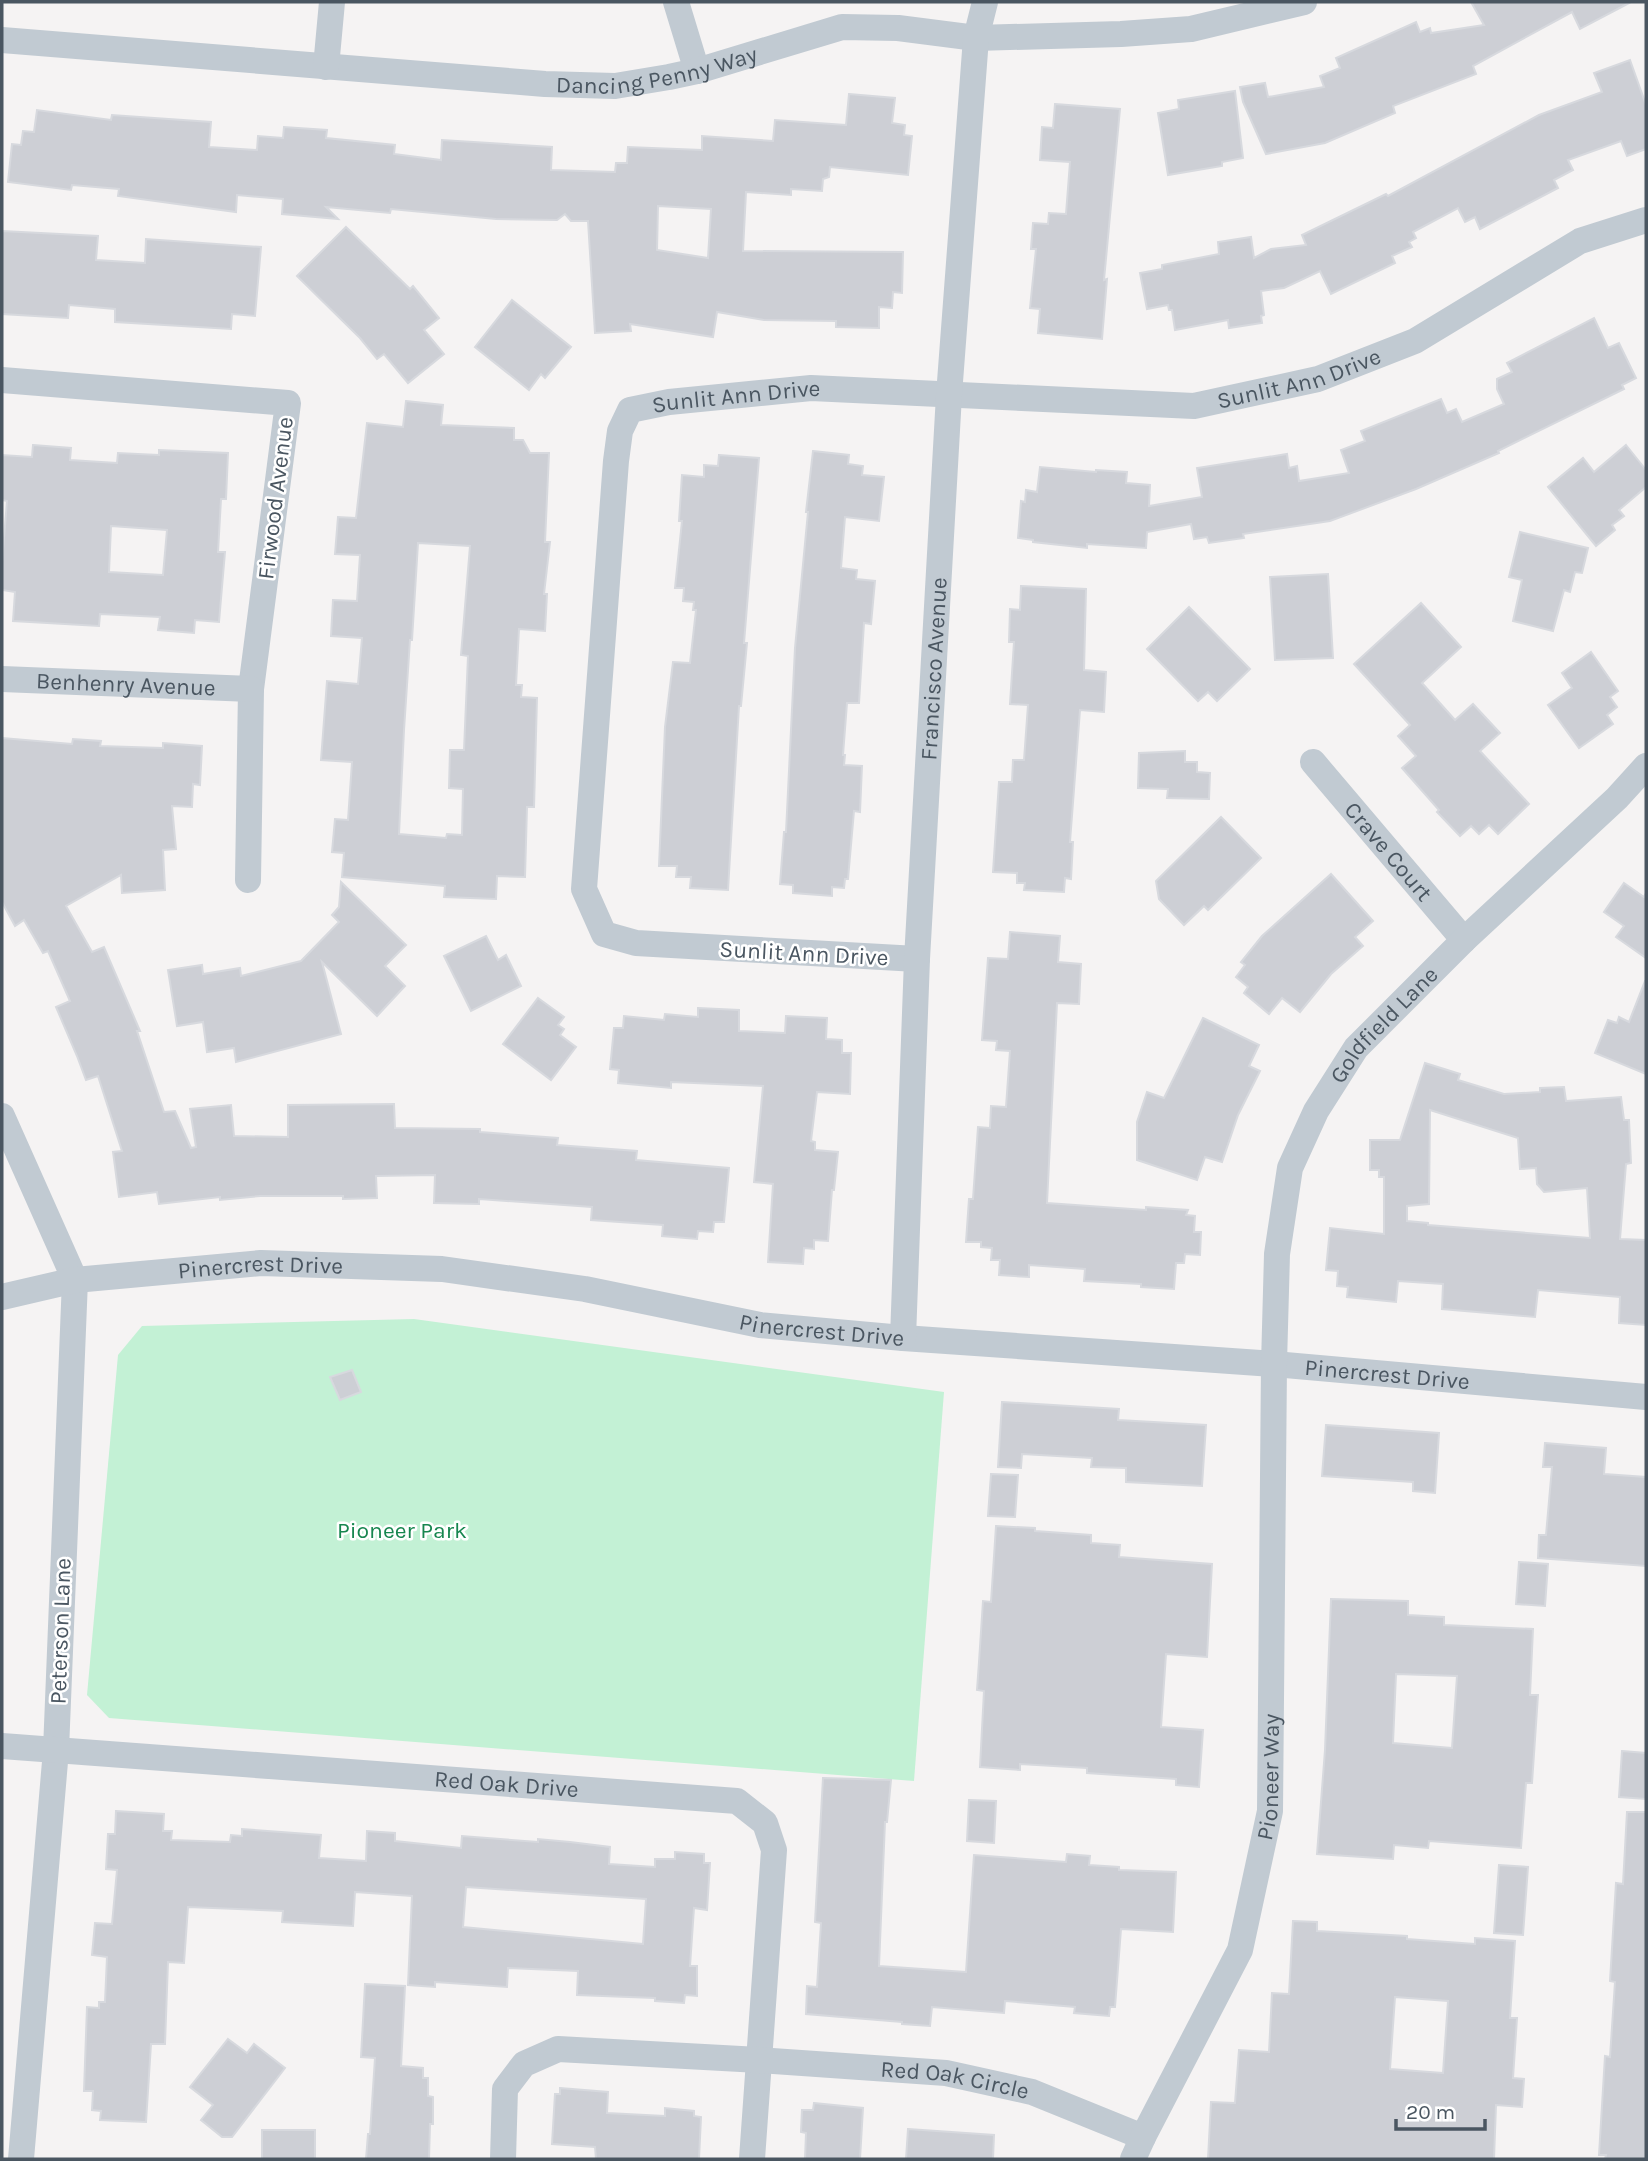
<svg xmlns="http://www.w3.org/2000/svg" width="1648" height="2161" font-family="Karla,sans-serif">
<rect width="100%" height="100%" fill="#f5f3f3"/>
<path fill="#c3f1d5" d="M414,1319L944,1392L914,1781L109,1718L87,1695L118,1355L142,1326Z"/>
<g fill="#cdcfd5" stroke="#d7d9de" stroke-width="2" fill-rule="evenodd">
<path d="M1471,2H1631L1580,29L1572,12L1473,66L1476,74L1393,106L1395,113L1325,143L1266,154L1243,102L1240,87L1265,83L1268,97L1324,87L1320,76L1340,68L1336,58L1416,22L1420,32L1430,28L1431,33L1484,25Z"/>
<path d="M1630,60L1646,105V149L1627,156L1621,141L1568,160L1573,170L1554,180L1558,188L1480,229L1475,217L1465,222L1458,208L1413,232L1416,238L1409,242L1412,247L1392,256L1395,263L1331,294L1320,271L1284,288L1261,291L1264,315L1261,316L1262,323L1229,328L1228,320L1175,330L1172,310H1169L1168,305L1147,309L1140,273L1162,269V265L1219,254L1218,242L1251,237L1254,258L1271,249L1306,245L1302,235L1386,194L1388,196L1539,115L1602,92L1594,73Z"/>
<path d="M1235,91L1243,158L1222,162V166L1168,175L1158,113L1179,109L1178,100Z"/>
<path d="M849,94L895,98L892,123L905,125L904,135L912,136L908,175L830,167L829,177L823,179L822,191L791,189V195L746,192L743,251L903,252L902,293L893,292L892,308L879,307V328L836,327V321L764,320L717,312L713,337L630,324L631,331L595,333L588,221H571L565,214L557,220L496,219L391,209L390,213L326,207L338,219L282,214L283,199L237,195L236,212L118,196L119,189L72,185L71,190L8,182L12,144L21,145L23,131L34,132L37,110L111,120L112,115L211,122L209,147L257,150L258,136L283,138L284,127L327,130L326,138L395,145L394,154L441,160L442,140L552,147L551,170L615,172L616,163H627L628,147L702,150V136L773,141L775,120L846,125ZM658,206L711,209L708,258L657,250Z"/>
<path d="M1055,104L1120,109L1104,280L1107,279L1102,339L1038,333L1040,309L1030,308L1036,249H1031L1033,223L1048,224L1049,213L1066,214L1070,162L1040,160L1042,127L1053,128Z"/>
<path d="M346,227L410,289L413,286L439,318L424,330L444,354L408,383L384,354L377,359L360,338L297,276Z"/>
<path d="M2,231L98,236L96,260L145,263L146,239L261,247L255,316L232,314L231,329L115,322V309L69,305L68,318L2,314Z"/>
<path d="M512,300L571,347L545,378L541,374L529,390L475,347Z"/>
<path d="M1594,318L1608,348L1619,343L1636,378L1622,385L1624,389L1498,451L1499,453L1416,489L1330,521L1243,534L1244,538L1209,543L1207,537L1194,539L1191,524L1147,532L1146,548L1087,544V548L1033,542V540L1018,538L1021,501L1025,502L1026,490L1037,492L1040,467L1096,472V470L1127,472L1126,483L1150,485L1149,506L1202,497L1197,468L1287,454L1289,468L1297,466L1299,481L1349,473L1341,450L1365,441L1361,431L1441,399L1447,413L1456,409L1462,422L1504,404L1497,389V379L1512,372L1507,363Z"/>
<path d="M406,401L443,405L441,425L514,428V440H523L530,453H549L545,542H550L544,594H547L545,631L519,629L516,685H522L521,697L537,698L534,807H527L525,877L497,876L496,899L444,897L445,886L342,877L344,853L332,852L335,819L348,820L352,762L321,760L327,681L358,684L362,638L331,636L333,600L357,601L360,555L335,554L338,517L356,518L367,423L403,427ZM418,543L470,546L461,655L468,656L464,750H450L449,788L463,789L462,835L447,834L446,838L399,834L404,730L410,640H412Z"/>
<path d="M33,445L71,448L70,460L117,463L118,453L159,455V450L228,453L226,499H221L218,552H225L219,622L195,620L194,633L158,630L160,617L100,614L99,626L13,621L15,592L2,590V562L7,501L2,500V455L32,457ZM111,526L167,530L163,575L109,572Z"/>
<path d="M1626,445L1646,470V487L1619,510L1624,516L1612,525L1615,530L1596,546L1548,487L1583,458L1594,472Z"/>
<path d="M813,451L849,455L848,464L863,466L862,475L884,477L879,521L845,517L841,568L857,570L856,579L875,581L871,624L864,623L859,703H847L843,755H845L844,765L862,766L860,812L854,811L848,879H845L844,888L832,887V896L793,893V885L780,884L784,832H786L795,648L808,512H806Z"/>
<path d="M719,455L759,458L744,643H747L741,706H739L728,890L690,888L691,877H676L677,866H659L665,727L673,662L690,663L696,610H693L694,602L683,601L684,588H675L682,521H679L682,475L704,477V465L718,466Z"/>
<path d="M1520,532L1588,548L1582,573L1575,572L1570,592L1564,590L1553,631L1513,621L1522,580L1509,577Z"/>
<path d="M1328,574L1333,658L1275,660L1270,577Z"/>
<path d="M1021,586L1086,589L1084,670L1106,672L1104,712L1080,710L1070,842H1073L1071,879L1065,878L1064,892L1024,890L1025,883H1017V873L993,872L999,782H1012L1013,760H1024L1028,705L1010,704L1014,642H1009L1010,609L1020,610Z"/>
<path d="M1421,603L1461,647L1422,683L1455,720L1473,704L1500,733L1480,751L1529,804L1498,834L1489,825L1479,834L1471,826L1460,836L1437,812L1439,810L1402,768L1416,756L1398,736L1410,725L1354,664Z"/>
<path d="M1189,607L1250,669L1217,701L1208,692L1198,701L1147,649Z"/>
<path d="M1591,652L1618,691L1610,697L1617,707L1607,715L1613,724L1579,748L1548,705L1572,688L1562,673Z"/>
<path d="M2,738L72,744L73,739L101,741L100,746L163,748V743L202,746L200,785L193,784L192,807L172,806L176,849L163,850L165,890L122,893L121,875L66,906L92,952L104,947L140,1031H137L164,1112L175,1111L191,1148L196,1147L190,1109L231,1105L234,1136L288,1137V1105L394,1104L395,1128L480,1129V1132L558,1138L557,1145L637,1151L636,1160L729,1168L724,1222H714L713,1232L698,1231L697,1239L662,1236L663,1225L591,1220L592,1207L479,1199V1204L434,1203L435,1175L376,1176L377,1198L343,1199V1196H260L220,1200V1197L159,1204L157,1192L119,1197L113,1152L122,1151L98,1076L86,1080L77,1056L56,1007L70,1001L48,951L43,953L24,920L15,926L2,902Z"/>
<path d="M1185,751V762H1197V772L1210,773L1209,799L1167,798L1168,789L1138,788L1139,753Z"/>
<path d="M1221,817L1261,858L1208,910L1204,906L1184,925L1159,899L1156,881Z"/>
<path d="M1331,874L1373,921L1355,937L1363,946L1331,974L1300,1012L1282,998L1269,1014L1244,993L1248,987L1236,977L1245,965L1241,962L1262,936Z"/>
<path d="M341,882L406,945L385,966L405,986L377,1016L322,962L341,1034L236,1062L234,1048L207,1052L203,1022L177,1026L168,970L202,965L203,974L240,968L241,976L301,961L339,922L332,915L339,907Z"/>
<path d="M1624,883L1644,897L1646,893V958L1616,937L1624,926L1604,912Z"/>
<path d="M1010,932L1060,936L1058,962L1081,964L1079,1004L1057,1003L1047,1203L1146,1210V1207L1188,1210L1186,1215L1195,1216L1194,1232H1201L1200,1255L1185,1254L1184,1263H1176L1174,1289L1141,1287V1284L1084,1281L1085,1269L1029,1265V1277L999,1275L1000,1260H991L992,1248L981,1247V1242H966L969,1199H973L978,1127L990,1128L991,1106L1006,1107L1010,1051L996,1050L997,1041L982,1040L988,958L1008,959Z"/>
<path d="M486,936L498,960L506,955L521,986L471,1011L444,956Z"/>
<path d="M1645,981H1646V1074L1595,1053L1608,1020L1617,1023L1619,1017L1629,1022Z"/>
<path d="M538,998L564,1017L558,1025L564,1029L560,1035L576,1047L551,1080L503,1044Z"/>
<path d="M698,1008L739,1010V1031L785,1033L786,1016L827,1018L826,1039L842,1040V1053H851L850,1094L817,1092L811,1141L815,1142V1150L838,1152L834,1190H832L828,1241L814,1240V1249L804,1248L803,1264L768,1262L773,1184L754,1182L763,1086L671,1082V1088L618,1083L619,1070L610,1069L614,1028H623L624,1016L664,1020L665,1014L698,1017Z"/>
<path d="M1203,1018L1259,1045L1249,1066L1260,1071L1238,1115L1222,1162L1205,1157L1197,1180L1137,1160V1122L1147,1092L1164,1098Z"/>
<path d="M1425,1063L1460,1074L1458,1080L1504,1094L1540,1092V1088L1564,1087L1566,1101L1621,1097L1624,1120H1629L1631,1163L1626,1164L1620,1239L1646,1240V1325L1619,1323L1620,1297L1538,1290L1535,1317L1442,1309L1443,1284L1398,1281L1396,1302L1347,1297L1348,1287L1337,1286L1338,1271L1326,1270L1330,1228L1384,1234V1177H1379V1170H1370V1140H1400ZM1430,1110L1518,1138L1520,1169L1536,1168L1537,1184L1544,1192L1587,1188L1590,1238L1428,1225V1223L1407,1221V1206L1429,1204Z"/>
<path d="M352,1370L361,1392L340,1400L330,1377Z"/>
<path d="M1002,1402L1119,1409L1118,1420L1206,1425L1202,1486L1126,1482V1468L1091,1467L1092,1458L1022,1454L1021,1468L998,1467Z"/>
<path d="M1326,1425L1439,1433L1435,1493L1413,1491V1482L1322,1476Z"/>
<path d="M1545,1443L1606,1448L1604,1474L1646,1477V1566L1538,1558L1539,1535H1546L1552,1467H1543Z"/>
<path d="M991,1474L1018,1475L1015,1517L988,1516Z"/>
<path d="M996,1526L1035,1528V1531L1091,1535V1543L1120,1545L1119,1557L1212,1564L1207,1657L1166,1654L1161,1727L1203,1730L1199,1787L1176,1785V1779L1087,1773V1768L1020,1764V1770L980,1767L984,1691L977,1690L979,1662L983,1601L991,1602Z"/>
<path d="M1519,1562L1548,1564L1545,1606L1516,1604Z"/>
<path d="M1331,1599L1408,1601V1615L1444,1617V1625L1533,1629L1530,1695H1538L1534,1754L1532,1783H1526L1521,1848L1429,1841L1428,1848L1394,1845L1393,1859L1317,1854L1325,1750ZM1396,1674L1457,1676L1452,1748L1393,1743Z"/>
<path d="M1622,1751L1646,1753V1799L1619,1797Z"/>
<path d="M823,1778L891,1780L887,1822H885L879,1966L966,1972L974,1855L1066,1862L1067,1854L1090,1856L1089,1865L1119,1867V1870L1176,1872L1173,1932L1121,1929L1115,2007H1110L1109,2016L1074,2013L1075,2007L1005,2001L1004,2013L932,2007L930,2026L902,2024V2022L806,2014L807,1986L817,1987L821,1923L815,1922Z"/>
<path d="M969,1800L996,1801L994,1843L967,1841Z"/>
<path d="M116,1811L164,1814L163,1831H172L171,1840L230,1842L231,1835L242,1836V1829L321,1835L319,1858L366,1861L367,1831L395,1833V1841L461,1848L462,1836L538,1842V1839L570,1842L610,1847L609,1864L655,1867V1859H675V1852L704,1854V1863H710L707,1910L694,1908L690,1966H697V1996L685,1995L684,2003L655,2001V1998L577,1995L578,1971L508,1968L507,1987L435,1982V1987L408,1985L412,1896L355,1892L353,1926L282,1922L283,1911L188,1907L184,1963L168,1962L165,2044H151L146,2122L100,2120L101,2111L92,2110L93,2091H84L87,2007L99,2008V2002H105L107,1957L92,1955L95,1923L112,1924L117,1870L106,1869L108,1834H115ZM466,1887L646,1899L643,1944L463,1927Z"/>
<path d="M1627,1812H1646V2159H1605L1606,2155H1599L1605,2056L1610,2057L1615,1982L1610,1981L1616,1883L1623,1884Z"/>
<path d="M1499,1865L1528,1867L1523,1935L1494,1933Z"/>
<path d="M1293,1921L1317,1922V1931L1407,1936V1939L1475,1944V1938L1515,1941L1510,2018H1517L1513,2078L1524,2079L1522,2107L1496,2105L1494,2159H1208L1211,2102L1235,2103L1239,2050L1269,2052L1272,1993L1289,1994ZM1395,1997L1448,2001L1443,2073L1390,2069Z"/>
<path d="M365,1984L405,1986L401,2066L423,2068V2078H428V2096L433,2097V2124H430L429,2159H366L368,2134H370L375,2058L361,2057Z"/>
<path d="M228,2039L247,2053L254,2044L285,2068L232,2137H222L201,2120L213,2105L190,2087Z"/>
<path d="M560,2088L608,2092L607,2113L665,2116V2108L694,2111V2116L701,2117L699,2159H596L595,2147L552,2144L555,2094H560Z"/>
<path d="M814,2103L863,2108L860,2159H805L806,2133L801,2132L802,2110H813Z"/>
<path d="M908,2129L994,2135L993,2159H906Z"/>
<rect x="262" y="2130" width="53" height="29"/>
</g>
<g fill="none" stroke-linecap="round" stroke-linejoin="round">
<g stroke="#c1cad2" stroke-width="26">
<path d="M676,2L697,71"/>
<path id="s1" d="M2,40L545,84L615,86L669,77L697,71L842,27L898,28L976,38L1121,34L1191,29L1304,2"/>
<path d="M326,67L332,2"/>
<path d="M2,380L288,403L251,689L248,880"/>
<path id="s2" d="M2,679L251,689"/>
<path id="s3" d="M1313,762L1464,940"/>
<path id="s4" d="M917,959L636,943L604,934L584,889L616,461L620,431L630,410L669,402L811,388L1194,406L1318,379L1415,341L1580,241L1646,220"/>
<path d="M2,1116L75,1280L56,1750L21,2159"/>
<path id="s5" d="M2,1297L75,1280L261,1263L442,1269L585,1289L760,1325L903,1338L1274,1364L1646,1397"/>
<path id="s6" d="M903,1338L917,959L949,395L976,38L985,2"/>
<path id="s7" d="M2,1746L737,1801L765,1823L774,1850L752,2159"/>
<path id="s8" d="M503,2159L505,2089L524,2064L558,2049L759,2060L946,2073L1032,2092L1143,2137"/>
<path id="s9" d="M1133,2159L1143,2137L1240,1950L1270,1811L1274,1364L1277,1254L1290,1168L1316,1111L1356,1048L1464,940L1617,798L1646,766"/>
</g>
</g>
<g text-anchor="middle" stroke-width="5" stroke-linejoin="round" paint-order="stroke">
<g font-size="23" fill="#4a5661" stroke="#fff">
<text dy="8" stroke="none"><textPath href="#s1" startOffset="658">Dancing Penny Way</textPath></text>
<text dy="8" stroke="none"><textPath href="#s4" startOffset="1521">Sunlit Ann Drive</textPath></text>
<text dy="8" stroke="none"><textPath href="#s4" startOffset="954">Sunlit Ann Drive</textPath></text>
<text transform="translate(275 498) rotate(-83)" y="8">Firwood Avenue</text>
<text dy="8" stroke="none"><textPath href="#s6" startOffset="670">Francisco Avenue</textPath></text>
<text dy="8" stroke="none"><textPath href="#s2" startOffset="124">Benhenry Avenue</textPath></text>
<text dy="8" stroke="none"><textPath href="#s3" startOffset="117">Crave Court</textPath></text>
<text transform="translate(804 953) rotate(3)" y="8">Sunlit Ann Drive</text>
<text dy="8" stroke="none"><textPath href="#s9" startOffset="1194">Goldfield Lane</textPath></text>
<text dy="8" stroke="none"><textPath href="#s5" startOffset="261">Pinercrest Drive</textPath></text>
<text dy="8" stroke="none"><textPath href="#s5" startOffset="828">Pinercrest Drive</textPath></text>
<text dy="8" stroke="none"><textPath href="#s5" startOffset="1395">Pinercrest Drive</textPath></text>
<text transform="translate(60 1631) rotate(-88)" y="8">Peterson Lane</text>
<text dy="8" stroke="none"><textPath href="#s9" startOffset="411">Pioneer Way</textPath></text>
<text dy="8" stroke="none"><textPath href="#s7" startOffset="506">Red Oak Drive</textPath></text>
<text dy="8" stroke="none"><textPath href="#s8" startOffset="537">Red Oak Circle</textPath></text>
</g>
<g font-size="23" fill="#17864f" stroke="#fff">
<text x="402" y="1538">Pioneer Park</text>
</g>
</g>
<rect width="1648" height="2161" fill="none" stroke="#4a5661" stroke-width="7"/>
<path d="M1396 2119v10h89v-10" fill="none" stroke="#4a5661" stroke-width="3.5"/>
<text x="1406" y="2119" font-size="21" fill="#4a5661" stroke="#ffffff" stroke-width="5" paint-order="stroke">20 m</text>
</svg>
